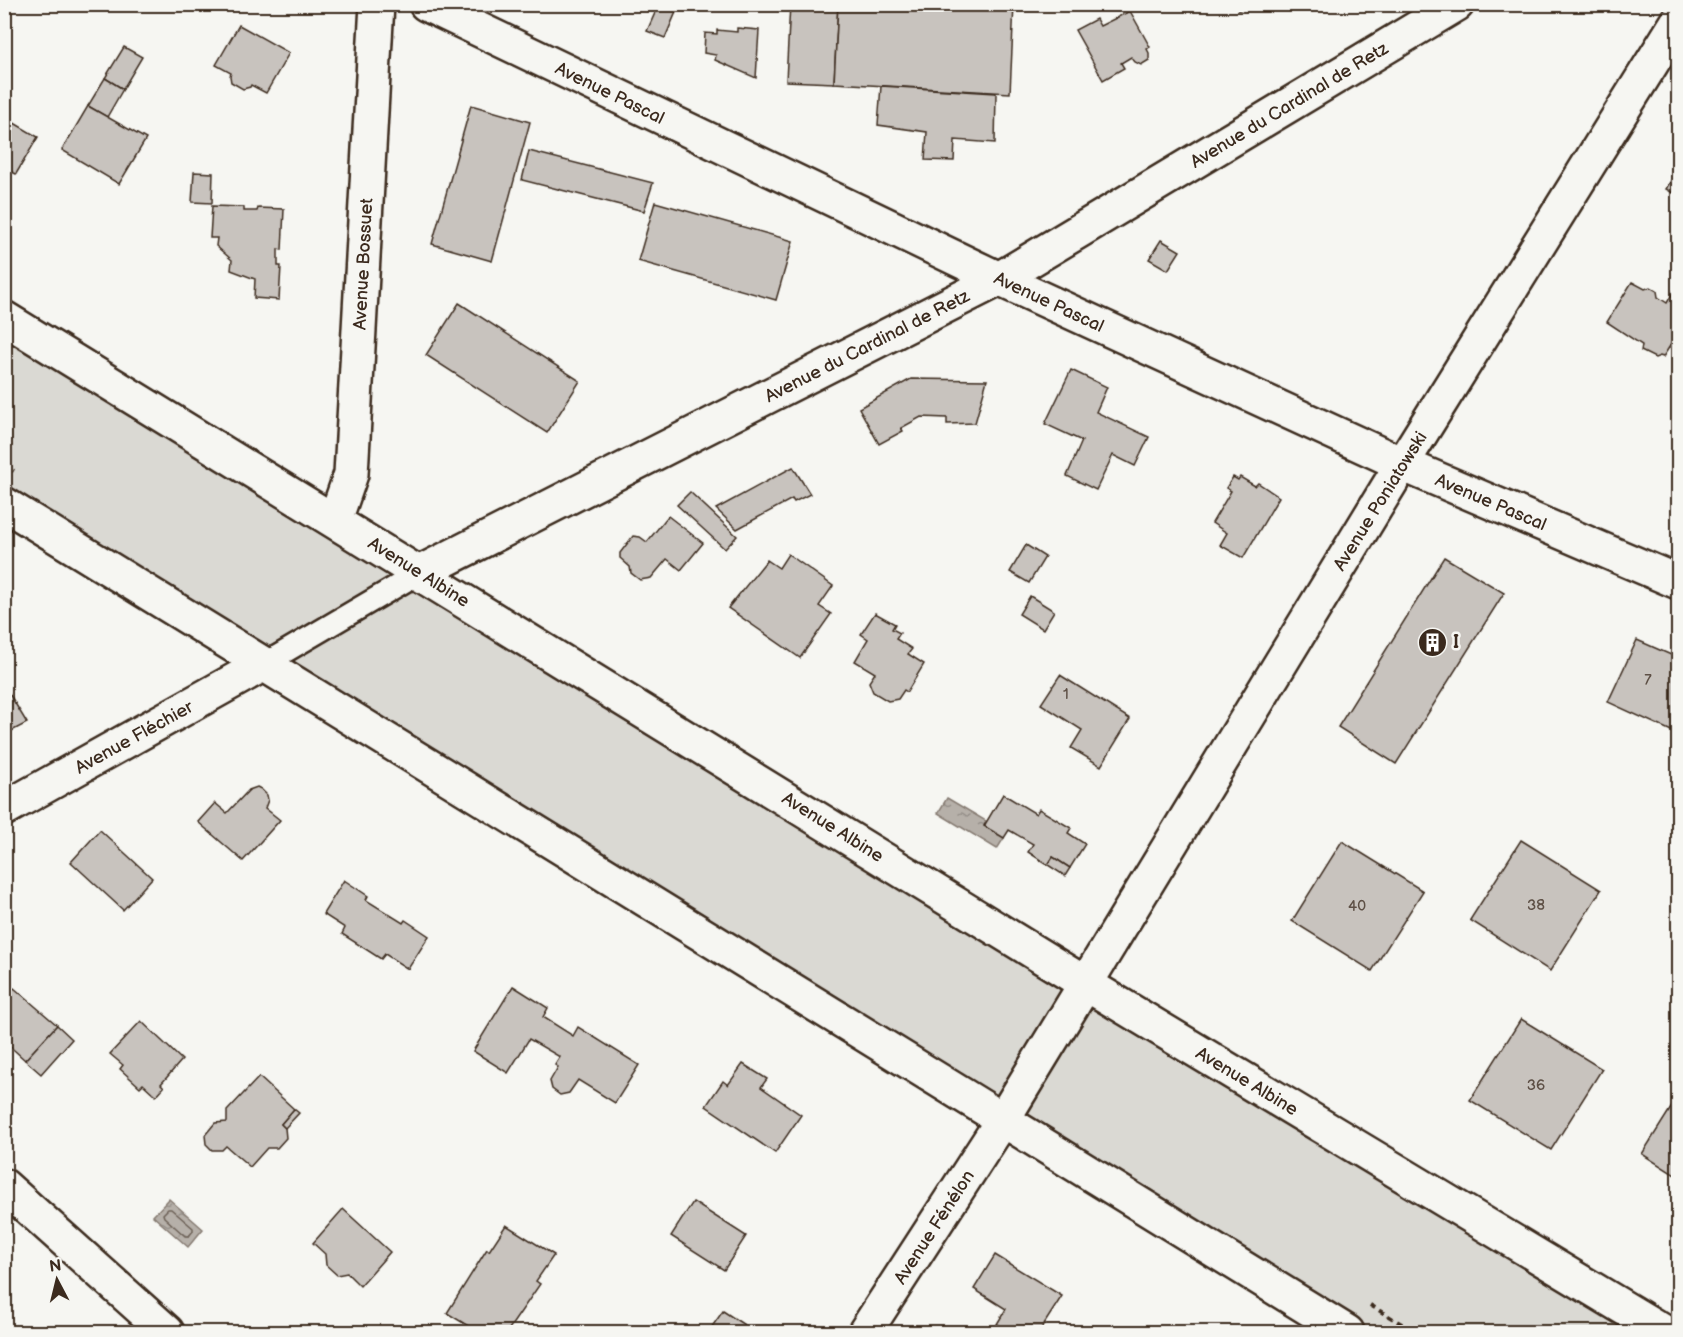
<svg xmlns="http://www.w3.org/2000/svg" width="1683" height="1337" font-family="'Balsamiq Sans',sans-serif">
<defs>
<pattern id="water-ripples" width="26" height="14" patternUnits="userSpaceOnUse" patternTransform="scale(1.5)"><rect width="26" height="14" fill="#b6b0a9"/><path d="M2 4q2-2 4 0t4 0M15 11q2-2 4 0t4 0" fill="none" stroke="#958f89"/></pattern>
</defs>
<rect width="100%" height="100%" fill="#f6f6f2"/>
<filter id="ink" filterUnits="userSpaceOnUse"><feTurbulence type="fractalNoise" baseFrequency=".0167" numOctaves="2"/><feDisplacementMap in="SourceGraphic" scale="12" xChannelSelector="R" yChannelSelector="G"/><feConvolveMatrix kernelMatrix="1 2 1 2 8 2 1 2 1" color-interpolation-filters="sRGB"/></filter>
<g filter="url(#ink)">
<path fill="#dad9d3" stroke="#8a8278" stroke-width="1.5" d="M4,332L1629,1332H1374L5,489Z"/>
<g fill="url(#water-ripples)" stroke="#857a71" stroke-width="1.5">
<path d="M947,798L986,821L984,826L1004,838L997,849L938,813Z"/>
<path d="M169,1199L203,1229L188,1247L153,1216Z"/>
</g>
<g fill="none" stroke-linecap="round" stroke-linejoin="round">
<path stroke="#6c6056" stroke-width="1.5" d="M168,1209H171L193,1228V1231L189,1236H185L164,1217L163,1214Z"/>
</g>
<g fill="#c8c3be" stroke="#3b2a1e" stroke-width="1.5">
<path d="M659,4L676,12L665,38L647,31Z"/>
<path d="M790,4H838L834,83L786,81Z"/>
<path d="M838,4H1014L1010,93L834,83Z"/>
<path d="M1237,4H1264V5L1238,10Z"/>
<path d="M1130,11L1150,47L1147,49L1149,53V60L1141,65L1135,62L1131,57L1121,63L1124,68L1103,80L1075,30L1096,19L1100,26Z"/>
<path d="M239,25L289,53L266,93L251,85L250,87L243,89L231,82L230,76L231,73L216,65Z"/>
<path d="M737,28L759,30L756,78L715,60L716,55L704,53L705,33L717,34V30L737,32Z"/>
<path d="M124,47L142,57L123,89L105,78Z"/>
<path d="M105,78L123,89L107,117L88,106Z"/>
<path d="M881,86L996,93L995,143L955,140L954,161L925,160L927,132L878,125Z"/>
<path d="M471,105L530,122L492,261L432,244Z"/>
<path d="M88,106L146,139L119,184L62,150Z"/>
<path d="M4,117L38,137L16,174L4,168Z"/>
<path d="M529,151L653,183L644,211L522,180Z"/>
<path d="M1678,169V196L1666,189Z"/>
<path d="M194,172L213,173L212,203L192,202Z"/>
<path d="M655,202L793,241L776,300L638,261Z"/>
<path d="M212,206L244,207V211H257L258,208L284,209L282,250L278,249V266H281L279,300L254,298L255,279L231,270L232,260L216,246L217,238H210Z"/>
<path d="M1161,240L1180,251L1168,270L1149,259Z"/>
<path d="M1632,282L1645,289L1650,287L1657,291L1658,297L1667,303L1678,284V333L1663,357L1660,356L1655,358L1641,351L1642,345L1607,322Z"/>
<path d="M459,303L580,381L547,433L426,355Z"/>
<path d="M1071,370L1107,387L1096,412L1149,437L1135,466L1113,455L1096,490L1067,476L1082,441L1045,424Z"/>
<path d="M911,379L987,380L975,423L947,424V418L921,417L901,428L903,431L879,444L859,408Z"/>
<path d="M793,467L810,494L794,502L792,499L737,529L716,509Z"/>
<path d="M1233,477L1238,480L1240,477L1255,486L1258,483L1279,497L1243,558L1220,545L1227,533L1212,523L1231,491L1226,488Z"/>
<path d="M690,492L737,536L725,549L677,505Z"/>
<path d="M668,516L703,543L681,570L667,559L651,578L640,580L631,573L630,567L620,558V553L633,536L640,537L647,542Z"/>
<path d="M1026,545L1045,557L1029,583L1010,572Z"/>
<path d="M788,554L833,586L819,606L831,614L800,658L728,608L767,560L779,568Z"/>
<path d="M1444,557L1504,593L1396,764L1338,727Z"/>
<path d="M1030,596L1054,611L1043,629L1019,614Z"/>
<path d="M875,613L895,624L892,629L900,633L896,639L912,649L908,654L924,664L907,692L904,690L898,699L888,701L873,692L869,682L875,673L855,661L868,639L861,634Z"/>
<path d="M1637,640L1678,658V734L1608,702Z"/>
<path d="M1060,675L1130,719L1101,766L1071,748L1082,730L1041,704Z"/>
<path d="M4,685L27,723L4,735Z"/>
<path d="M257,787L261,789L267,795L268,800L265,808L280,820L243,861L198,822L215,803L227,813L249,790Z"/>
<path d="M1003,794L1036,814L1039,809L1071,828L1068,833L1085,844L1070,868L1053,857L1048,865L1028,852L1033,844L1009,830L1004,838L984,826Z"/>
<path d="M100,830L152,878L123,910L71,862Z"/>
<path d="M1521,840L1601,890L1550,971L1470,920Z"/>
<path d="M1342,841L1423,891L1372,971L1292,921Z"/>
<path d="M1053,857L1070,868L1065,876L1048,865Z"/>
<path d="M344,880L368,896L366,900L403,923L405,920L429,936L408,969L385,954L381,959L342,934L345,928L323,914Z"/>
<path d="M513,986L548,1008L543,1017L573,1036L578,1027L639,1065L615,1103L578,1080L569,1093L560,1095L552,1089L550,1081L558,1067L555,1065L560,1057L529,1039L508,1073L473,1051Z"/>
<path d="M14,988L57,1025L25,1060L4,1041V998Z"/>
<path d="M1521,1019L1602,1069L1551,1150L1470,1100Z"/>
<path d="M141,1021L182,1060L161,1084L164,1087L156,1096L143,1084L140,1087L120,1069L123,1065L110,1054Z"/>
<path d="M57,1025L72,1039L41,1074L25,1060Z"/>
<path d="M743,1064L767,1079L761,1087L801,1115L775,1153L706,1106L723,1081L728,1085Z"/>
<path d="M259,1077L294,1109L281,1124L285,1128L286,1138L277,1148H267L250,1167L226,1146L222,1150H212L206,1144L205,1135L215,1123L227,1122V1111Z"/>
<path d="M1676,1100L1678,1102V1177L1642,1154Z"/>
<path d="M294,1109L299,1113L285,1128L281,1124Z"/>
<path d="M693,1202L746,1236L724,1270L671,1236Z"/>
<path d="M343,1209L390,1252L360,1286L347,1273L337,1275L326,1265L325,1254L313,1243Z"/>
<path d="M506,1225L554,1255L536,1281L540,1284L507,1332H478L447,1313L487,1249L489,1251Z"/>
<path d="M995,1255L1062,1296L1039,1332H1010L997,1324L1006,1309L974,1289Z"/>
<path d="M723,1311L755,1332H719L711,1328Z"/>
</g>
<g fill="none" stroke-linecap="round" stroke-linejoin="round">
<defs>
<path id="lane" d="M264,664L419,573"/>
<g id="street">
<path d="M426,4L999,279L1402,464L1678,582"/>
<path d="M4,318L1086,984L1664,1332"/>
<path d="M4,504L1347,1332"/>
<path d="M335,520L351,474L377,4"/>
<path d="M419,573L999,279L1457,4"/>
<path d="M4,809L264,664"/>
<path d="M4,1186L167,1332"/>
<path d="M865,1332L1002,1121L1402,464L1678,21"/>
</g>
</defs>
<use href="#lane" stroke="#3b2a1e" stroke-width="26"/>
<use href="#street" stroke="#3b2a1e" stroke-width="38"/>
<g stroke="#3b2a1e" stroke-width="4" stroke-dasharray="6 4.5" stroke-linecap="butt">
<path d="M4,465L14,471"/>
<path d="M1370,1305L1415,1332"/>
</g>
<use href="#lane" stroke="#f6f6f2" stroke-width="21"/>
<use href="#street" stroke="#f6f6f2" stroke-width="33"/>
</g>
</g>
<defs>
<symbol id="building-disc" viewBox="-11 -11 22 22"><circle r="9.5" fill="#3b2a1e" stroke="#f6f6f2"/><path d="M-4-6H4V6H1V3H-1V6H-4ZM-2.5-4.3h1.7v1.8h-1.7ZM.8-4.3h1.7v1.8H.8ZM-2.5-1h1.7V.8h-1.7ZM.8-1h1.7V.8H.8Z" fill="#fff"/></symbol>
</defs>
<g fill-rule="evenodd">
<use href="#building-disc" x="1416" y="626" width="33" height="33"/>
</g>
<g text-anchor="middle" stroke-width="5" stroke-linejoin="round" paint-order="stroke">
<g font-size="15" fill="#5e5046">
<text x="1648" y="685">7</text>
<text x="1066" y="699">1</text>
<text x="1536" y="910">38</text>
<text x="1357" y="911">40</text>
<text x="1536" y="1090">36</text>
</g>
<g font-size="18" fill="#3b2a1e" stroke="#f6f6f2">
<text transform="translate(610 93) rotate(26)" y="6">Avenue Pascal</text>
<text transform="translate(1289 105) rotate(-31)" y="6">Avenue du Cardinal de Retz</text>
<text transform="translate(363 264) rotate(-87)" y="6">Avenue Bossuet</text>
<text transform="translate(1049 302) rotate(25)" y="6">Avenue Pascal</text>
<text transform="translate(867 346) rotate(-27)" y="6">Avenue du Cardinal de Retz</text>
<text transform="translate(1380 501) rotate(-58)" y="6">Avenue Poniatowski</text>
<text transform="translate(1491 502) rotate(23)" y="6">Avenue Pascal</text>
<text transform="translate(419 572) rotate(32)" y="6">Avenue Albine</text>
<text transform="translate(134 737) rotate(-29)" y="6">Avenue Fléchier</text>
<text transform="translate(833 827) rotate(32)" y="6">Avenue Albine</text>
<text transform="translate(1247 1081) rotate(31)" y="6">Avenue Albine</text>
<text transform="translate(934 1227) rotate(-57)" y="6">Avenue Fénélon</text>
</g>
<g font-size="18" font-weight="bold" fill="#3b2a1e" stroke="#f6f6f2" text-anchor="start">
<text x="1453" y="648">I</text>
</g>
</g>
<rect width="1683" height="1337" fill="none" stroke="#f6f6f2" stroke-width="24"/>
<rect x="12" y="12" width="1659" height="1313" fill="none" stroke="#3b2a1e" stroke-width="2" filter="url(#ink)"/>
<g transform="translate(57 1280) rotate(353)" stroke="#f6f6f2" stroke-width="4.5" paint-order="stroke">
<path d="M0-4.5L10 22L0 15L-10 22Z" fill="#3b2a1e"/>
<text y="-9" font-size="16" font-weight="bold" text-anchor="middle" fill="#3b2a1e">N</text>
</g>
</svg>
